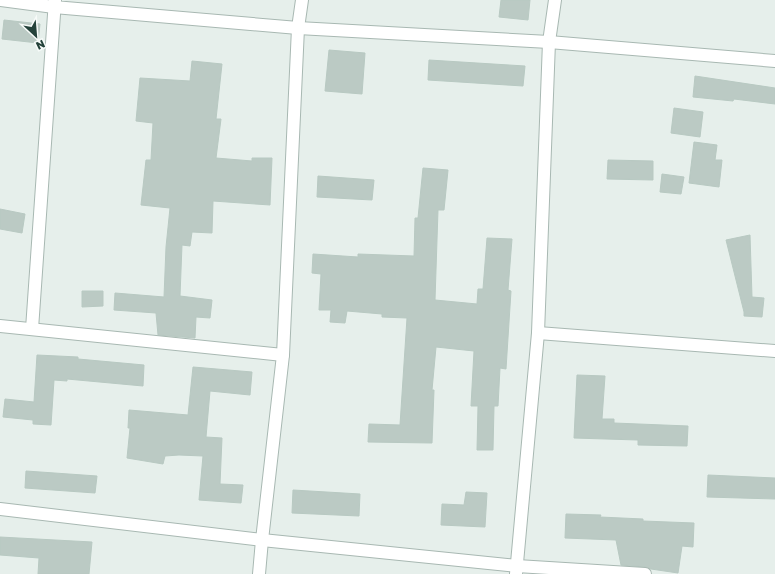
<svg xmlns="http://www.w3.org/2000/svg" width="775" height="574" font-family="'Golos Text',sans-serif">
<rect width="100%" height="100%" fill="#e6efeb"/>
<g fill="#bbcac4" stroke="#b8c9c2">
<path d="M501,0H530L528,20L499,17Z"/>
<path d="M4,20L40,24L38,43L2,39Z"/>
<path d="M329,50L365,53L362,94L325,91Z"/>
<path d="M429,60L525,66L523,86L428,80Z"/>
<path d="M192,61L222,64L216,119H221L216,158L252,161V158H272L270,205L213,201L212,233L192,232L190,246L182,245L180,296L212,300L210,318L196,317L195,338L158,335L156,313L114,310L115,293L164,297L166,247L170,208L141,205L146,160H151L153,123L136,121L140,78L190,81Z"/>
<path d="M695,76L775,88V104L734,99L733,101L693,97Z"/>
<path d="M674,108L703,112L700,137L671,133Z"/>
<path d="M694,142L717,145L715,160H722L719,187L689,183Z"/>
<path d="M608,160L653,161V180L607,179Z"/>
<path d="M423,168L448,170L444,210H438L435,300L477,304L478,289H483L487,238L512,239L508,290L511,291L506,369L500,368L498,406H494L493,450H477L478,406H471L474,351L436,347L432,390H434L432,443L368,442L369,424L400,425L407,318L382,317V314L347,311L345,323L330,322L331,310H319L321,274L312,273L313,254L358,257V254L414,256L415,218H418Z"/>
<path d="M662,174L684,177L681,194L660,192Z"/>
<path d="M318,176L374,180L372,200L317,197Z"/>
<path d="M0,209L25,214L22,233L0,229Z"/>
<path d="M750,235L752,297L764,298L762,317L744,316V312L726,240Z"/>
<path d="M82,291H103V306L82,307Z"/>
<path d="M37,355L78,357V359L144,365L143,386L67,379V381L54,380L51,425L33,424V420L3,417L5,399L34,402Z"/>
<path d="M193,367L252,372L250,395L210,391L206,437L222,438L220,484L243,485L241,503L199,500L203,456L179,455L165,456L163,464L127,458L130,428H128L129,410L188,415Z"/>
<path d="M577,375L605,376L602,419H614V423L688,426L687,446L638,445V440L574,438Z"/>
<path d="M26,471L97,476L95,493L25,488Z"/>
<path d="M708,475L775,478V499L707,497Z"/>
<path d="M293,490L360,494L359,516L292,513Z"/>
<path d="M466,492L487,493L485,527L441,525L442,504L464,505Z"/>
<path d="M566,514L601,515L600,517L643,519V521L694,523L693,547L682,546L678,573L651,569L645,567L621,565L616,540L565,538Z"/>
<path d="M0,537L92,542L89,574H38L39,558L0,555Z"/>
</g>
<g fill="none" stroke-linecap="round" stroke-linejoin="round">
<defs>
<g id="minor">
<path d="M1,0L54,7L298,28L549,42L775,61"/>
<path d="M0,326L283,355"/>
<path d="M32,329L55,0"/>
<path d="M538,333L775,351"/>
<path d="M0,509L262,540L517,566L645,574"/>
<path d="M259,574L262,540L283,355L298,28L302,0"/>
</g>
<path id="tertiary" d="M516,574L538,333L549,42L555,0"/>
</defs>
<use href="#minor" stroke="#a8b8b2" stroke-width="14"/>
<use href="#tertiary" stroke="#a8b8b2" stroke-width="14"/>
<use href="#minor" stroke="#fff" stroke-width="12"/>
<use href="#tertiary" stroke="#fff" stroke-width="12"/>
</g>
<g transform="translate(36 36) rotate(154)" stroke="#f7fbf9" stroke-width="3" paint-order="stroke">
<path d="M0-3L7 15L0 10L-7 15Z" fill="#24423a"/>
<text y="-6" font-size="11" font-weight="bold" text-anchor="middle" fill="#24423a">N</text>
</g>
</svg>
